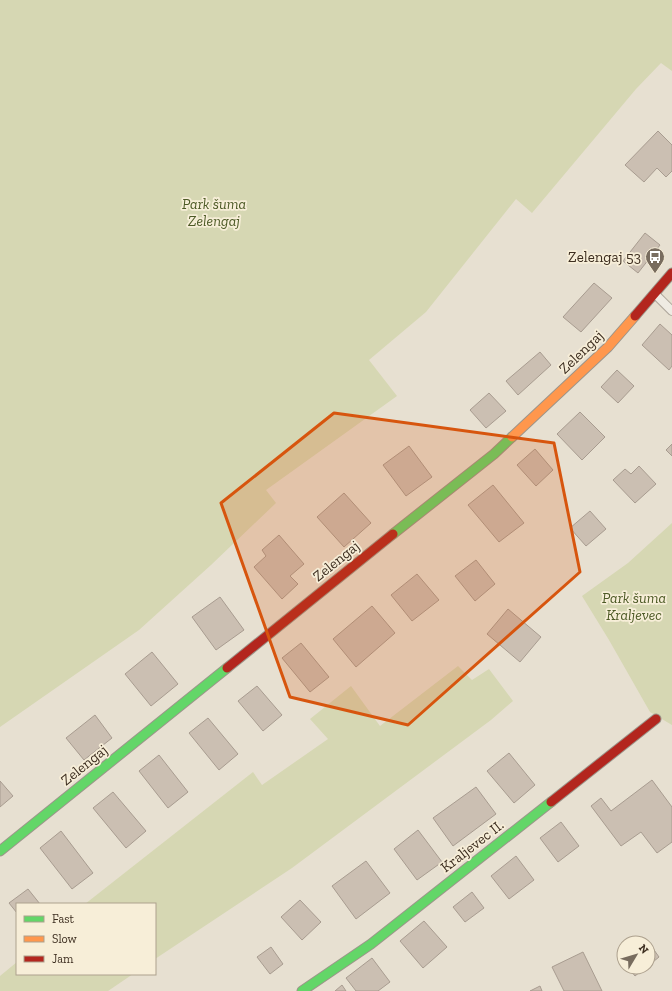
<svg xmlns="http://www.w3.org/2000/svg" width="672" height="991" font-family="'Zilla Slab',serif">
<rect width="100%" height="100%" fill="#e7e0d1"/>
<g fill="#d6d7b3">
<path d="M0,0H672V71L661,63L636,89L532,213L516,199L426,312L369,360L397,396L266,490L276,503L211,565L139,630L0,727Z"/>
<path d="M672,523V725L650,712L609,640L582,596L628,563Z"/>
<path d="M458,666L472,680L489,669L513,701L491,720L292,868L155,959V904H85L253,772L262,785L328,739L310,719L351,686L380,726Z"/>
<path d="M17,962V974H133L108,991H0V976Z"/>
</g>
<g fill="#cbbfb2" stroke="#a89c90">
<path d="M658,131L672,145V171L666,177L657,168L644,182L625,165Z"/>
<path d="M645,233L660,245L638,273L623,261Z"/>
<path d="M594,283L612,298L581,332L563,317Z"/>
<path d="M660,324L672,335V366L669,370L642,345Z"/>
<path d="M540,352L551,365L518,395L506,381Z"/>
<path d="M617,370L634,386L618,403L601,387Z"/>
<path d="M489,393L506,411L486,428L470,410Z"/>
<path d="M580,412L605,437L582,460L557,434Z"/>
<path d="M672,444V456L666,450Z"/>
<path d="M409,446L432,477L406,496L383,465Z"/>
<path d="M535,449L553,470L536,486L517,465Z"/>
<path d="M639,466L656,484L635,503L613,480L625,469L631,474Z"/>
<path d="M493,485L524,523L499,542L468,505Z"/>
<path d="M344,493L371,523L344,547L317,517Z"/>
<path d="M590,511L606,529L586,546L570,528Z"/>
<path d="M279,535L304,564L290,576L298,584L282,599L254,567L266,556L262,550Z"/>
<path d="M476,560L495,584L475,601L455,576Z"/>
<path d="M417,574L439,600L412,621L391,595Z"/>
<path d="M220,597L244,630L216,650L192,617Z"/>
<path d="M372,606L395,633L356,667L333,639Z"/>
<path d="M508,609L541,637L520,662L487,634Z"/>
<path d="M301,643L329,677L310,692L282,658Z"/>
<path d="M152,652L178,684L151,706L125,674Z"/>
<path d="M257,686L282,715L263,731L238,701Z"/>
<path d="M95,715L112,738L84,760L66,738Z"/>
<path d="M208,718L238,754L219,770L189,733Z"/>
<path d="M509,753L535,785L514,803L487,771Z"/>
<path d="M159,755L188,792L168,808L139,771Z"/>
<path d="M652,780L672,807V842L657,853L641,832L621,846L591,806L601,798L611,811Z"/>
<path d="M0,781L13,796L0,807Z"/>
<path d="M476,787L496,814L453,846L433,818Z"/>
<path d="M113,792L146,831L126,848L93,808Z"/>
<path d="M561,822L579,846L558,862L540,838Z"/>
<path d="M418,830L442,862L417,880L394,849Z"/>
<path d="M61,831L93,873L72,889L40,848Z"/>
<path d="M516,856L534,880L509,899L491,876Z"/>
<path d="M366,861L390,893L356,919L332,886Z"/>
<path d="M28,889L40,904H17V913L9,903Z"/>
<path d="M472,892L484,908L465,922L453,907Z"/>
<path d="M300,900L321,922L302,940L281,917Z"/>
<path d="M424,921L447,947L423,968L400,941Z"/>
<path d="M647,940L659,957L648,966V943H643Z"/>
<path d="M271,947L283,964L270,974L257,957Z"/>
<path d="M583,952L602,991H564L552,967Z"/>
<path d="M372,958L390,982L378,991H356L346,978Z"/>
<path d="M628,967H646L635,976Z"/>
<path d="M342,985L346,991H335Z"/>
<path d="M540,986L542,991H530Z"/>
</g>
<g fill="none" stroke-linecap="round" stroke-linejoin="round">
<defs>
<path id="lane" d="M655,294L672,311"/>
<g id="fast">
<path d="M393,534L494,454L512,437"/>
<path d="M0,851L227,668"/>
<path d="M302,991L371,944L551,802"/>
</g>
<path id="slow" d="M512,437L608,347L635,316"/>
<g id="jam">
<path d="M635,316L672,273"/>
<path d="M227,668L393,534"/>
<path d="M551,802L656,719"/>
</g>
</defs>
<use href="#lane" stroke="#ada599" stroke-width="10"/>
<use href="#fast" stroke="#9c958a" stroke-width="11"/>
<use href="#slow" stroke="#9c958a" stroke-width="11"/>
<use href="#jam" stroke="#9c958a" stroke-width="11"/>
<use href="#lane" stroke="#efebe3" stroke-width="8"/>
<use href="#fast" stroke="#63d668" stroke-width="9"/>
<use href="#slow" stroke="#ff974d" stroke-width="9"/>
<use href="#jam" stroke="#b3261e" stroke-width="9"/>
</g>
<path fill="#d7550e" fill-opacity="0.2" stroke="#d7550e" stroke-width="3" stroke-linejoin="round" d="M334,413L554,443L580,572L408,725L290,697L221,503Z"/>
<defs>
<symbol id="bus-pin" viewBox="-11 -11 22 30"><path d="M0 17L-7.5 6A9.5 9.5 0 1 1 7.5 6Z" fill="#786c5e" stroke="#f7eed8"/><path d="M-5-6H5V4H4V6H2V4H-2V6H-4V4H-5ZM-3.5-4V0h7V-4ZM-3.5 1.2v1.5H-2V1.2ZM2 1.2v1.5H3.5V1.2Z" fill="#fff"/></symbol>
</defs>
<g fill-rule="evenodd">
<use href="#bus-pin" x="644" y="246" width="22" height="30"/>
</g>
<g text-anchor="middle" stroke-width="3.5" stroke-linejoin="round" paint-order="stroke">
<g font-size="15" font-style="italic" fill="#4d5a26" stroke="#f7eed8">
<text x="214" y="209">Park šuma<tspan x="214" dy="17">Zelengaj</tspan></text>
<text x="634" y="603">Park šuma<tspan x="634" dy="17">Kraljevec</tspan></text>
</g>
<g font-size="15" fill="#3d2e20" stroke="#f7eed8" text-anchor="end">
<text x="641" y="262">Zelengaj 53</text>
</g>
<g font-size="15" fill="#3d2e20" stroke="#f7eed8">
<text transform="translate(581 352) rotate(-44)" y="5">Zelengaj</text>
<text transform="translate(336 561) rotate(-39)" y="5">Zelengaj</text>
<text transform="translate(84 765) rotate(-39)" y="5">Zelengaj</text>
<text transform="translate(472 846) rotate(-38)" y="5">Kraljevec II.</text>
</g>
</g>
<rect x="16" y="903" width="140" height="72" fill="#f7eed8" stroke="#ada18e"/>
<rect x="24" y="916" width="20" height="6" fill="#63d668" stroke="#ada18e"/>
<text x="52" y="923" font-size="12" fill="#3d2e20">Fast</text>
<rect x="24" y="936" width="20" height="6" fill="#ff974d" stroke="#ada18e"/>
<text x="52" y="943" font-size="12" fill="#3d2e20">Slow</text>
<rect x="24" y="956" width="20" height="6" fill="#b3261e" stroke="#ada18e"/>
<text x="52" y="963" font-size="12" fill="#3d2e20">Jam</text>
<g transform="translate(636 955) rotate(52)"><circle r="19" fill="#f7eed8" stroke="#ada18e"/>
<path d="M0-3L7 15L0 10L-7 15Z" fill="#786c5e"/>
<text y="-6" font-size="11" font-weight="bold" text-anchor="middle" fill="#3d2e20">N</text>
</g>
</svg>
